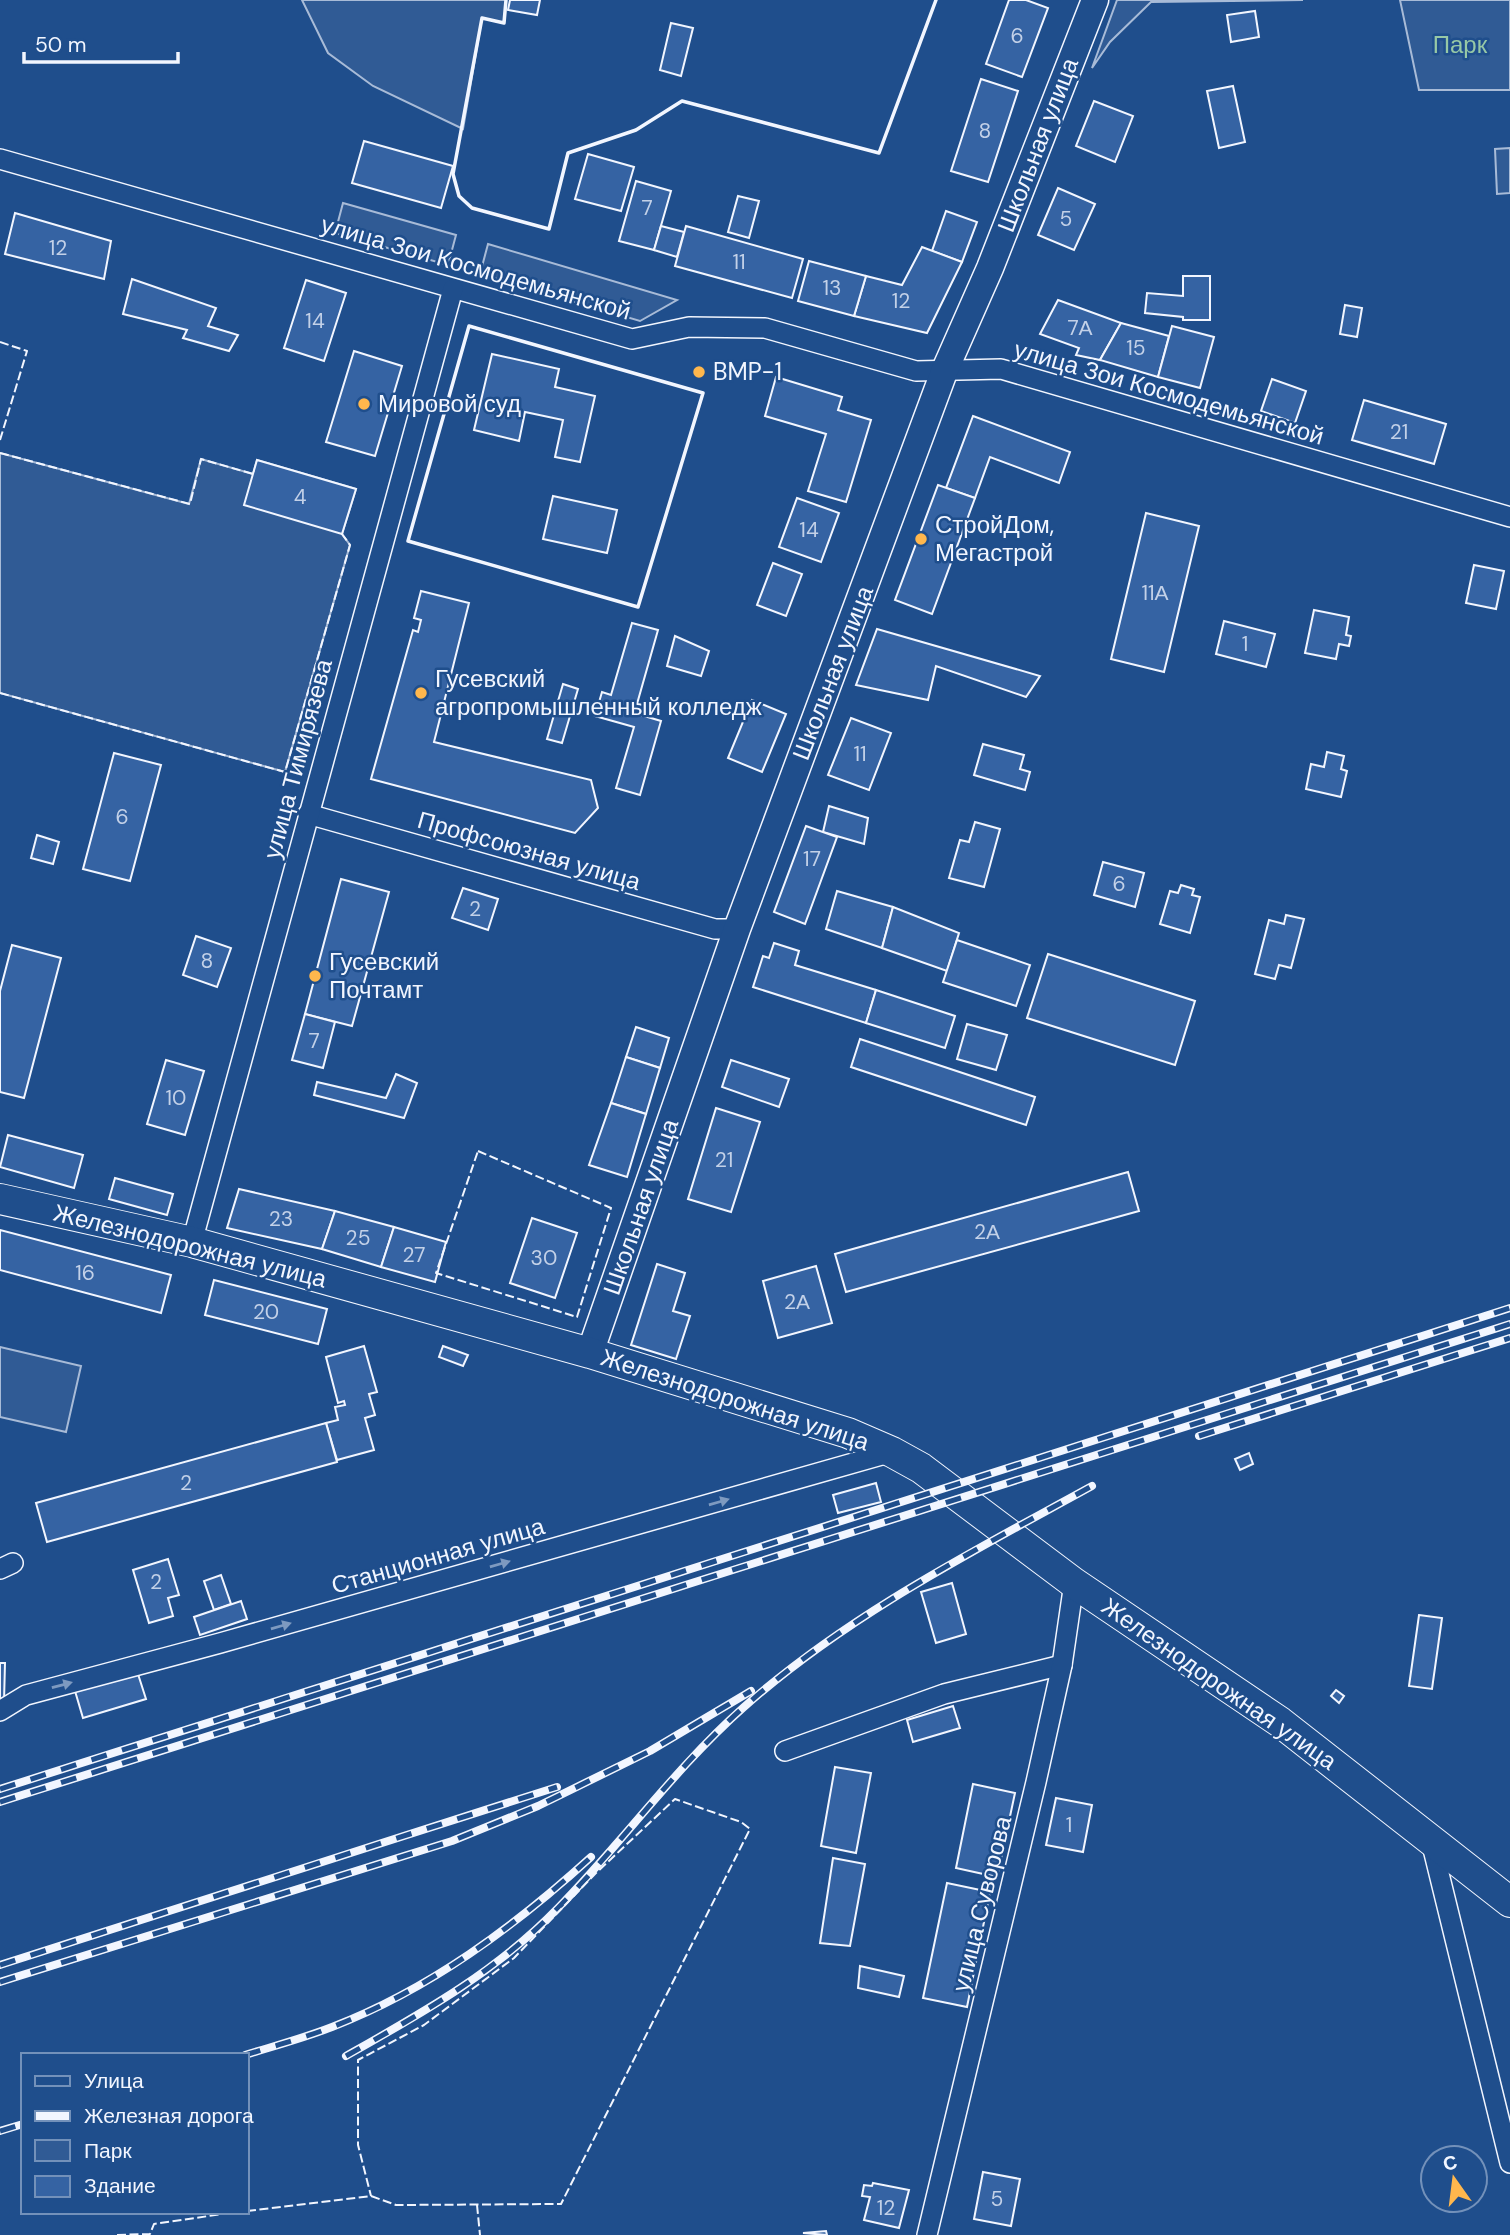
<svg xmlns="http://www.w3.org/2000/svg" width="1510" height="2235" font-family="'DM Sans',sans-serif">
<rect width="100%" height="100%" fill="#1f4e8c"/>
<g fill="#305b95" stroke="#a8bbd7" stroke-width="2">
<path d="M302,0H506L504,23L482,18L463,129L373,86L328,53Z"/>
<path d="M1117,0H1303L1151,2L1110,42L1092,68Z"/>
<path d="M1400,0H1510V90H1419Z"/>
<path d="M1510,148V193L1497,194L1495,149Z"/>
<path d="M343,203L456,235L448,265L335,233Z"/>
<path d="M488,244L677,300L640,321L480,274Z"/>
<path d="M0,453L189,504L201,459L253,474L257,460L356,489L342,534L350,545L285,772L0,693Z"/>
<path d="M0,1347L81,1366L66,1432L0,1417Z"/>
</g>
<g fill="#3563a3" stroke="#f2f6ff" stroke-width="2">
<path d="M510,0H540L537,15L508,10Z"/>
<path d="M1009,0H1026L1048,8L1022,77L986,64Z"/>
<path d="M1255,11L1259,37L1231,42L1227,15Z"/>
<path d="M671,23L693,28L681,76L660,70Z"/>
<path d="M981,79L1018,91L988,182L951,171Z"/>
<path d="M1233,86L1245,142L1219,148L1207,91Z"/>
<path d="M1094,101L1133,116L1115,162L1076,146Z"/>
<path d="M364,141L453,166L441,208L352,183Z"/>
<path d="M588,154L634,167L621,211L575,199Z"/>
<path d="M636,181L671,191L654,250L619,241Z"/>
<path d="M1058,188L1095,204L1074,250L1038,235Z"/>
<path d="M738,196L759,201L749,238L728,232Z"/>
<path d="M946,211L977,222L962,262L932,251Z"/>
<path d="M15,213L111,241L104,279L5,254Z"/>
<path d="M661,226L684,232L677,257L654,250Z"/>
<path d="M686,226L803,259L792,298L675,266Z"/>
<path d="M922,247L962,262L927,333L854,316L866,276L902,285Z"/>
<path d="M809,261L866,276L854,316L798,301Z"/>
<path d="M1183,276H1210V320H1183V317L1145,313L1147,293L1183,296Z"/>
<path d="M132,279L216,308L208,326L238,335L229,351L183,338L187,330L123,314Z"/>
<path d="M306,280L346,293L324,361L284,348Z"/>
<path d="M1058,300L1121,323L1100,360L1076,355L1079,348L1040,334Z"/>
<path d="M1345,305L1362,308L1357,337L1340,334Z"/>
<path d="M1121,323L1169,336L1158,377L1100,360Z"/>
<path d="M1172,326L1214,337L1200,388L1158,377Z"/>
<path d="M354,351L402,366L375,456L326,442Z"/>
<path d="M492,354L559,369L555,387L595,396L580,462L555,457L563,420L525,412L519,441L474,430Z"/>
<path d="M776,377L842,397L838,410L871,420L846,502L808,491L826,434L765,416Z"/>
<path d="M1272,379L1306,391L1295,423L1261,411Z"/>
<path d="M1364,400L1446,424L1434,464L1352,440Z"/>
<path d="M973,416L1070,452L1059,483L990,457L975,498L946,488Z"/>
<path d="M257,460L356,489L342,534L244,505Z"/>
<path d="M938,485L975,498L932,614L895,600Z"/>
<path d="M553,496L617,510L607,553L543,539Z"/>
<path d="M797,498L839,513L821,562L779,547Z"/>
<path d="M1146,513L1199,526L1164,672L1111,659Z"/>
<path d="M773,563L802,574L786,616L757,605Z"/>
<path d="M1474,565L1504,571L1496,609L1466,603Z"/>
<path d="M421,591L469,603L434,742L591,780L598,808L575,833L371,779L413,630L418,632L421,620L414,618Z"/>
<path d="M1314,610L1349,617L1346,635L1351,636L1349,646L1339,644L1336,659L1305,653Z"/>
<path d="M1224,621L1275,634L1266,667L1216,654Z"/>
<path d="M632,623L658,630L637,704L644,705L641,715L661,721L640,795L616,788L634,727L595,716L602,692L611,695Z"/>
<path d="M877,629L1040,676L1026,697L936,666L928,700L856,685Z"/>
<path d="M675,636L709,651L701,676L667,666Z"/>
<path d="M563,684L578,689L562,743L547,739Z"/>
<path d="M752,700L786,714L762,772L728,758Z"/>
<path d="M851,718L891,733L869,790L828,775Z"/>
<path d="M983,744L1024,755L1020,769L1030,772L1025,790L974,775Z"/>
<path d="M1327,752L1344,756L1341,769L1347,771L1341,797L1306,789L1311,764L1324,767Z"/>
<path d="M114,753L161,765L130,881L83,869Z"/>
<path d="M829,806L868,818L864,844L823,832Z"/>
<path d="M975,822L1000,829L984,887L949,878L960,840L969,842Z"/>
<path d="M806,826L837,837L805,924L774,912Z"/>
<path d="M37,835L59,842L53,864L31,858Z"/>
<path d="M1103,862L1144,873L1135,907L1094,895Z"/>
<path d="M341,879L389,892L352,1026L305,1014Z"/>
<path d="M1181,885L1194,889L1192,895L1200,897L1190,933L1160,924L1170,891L1178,893Z"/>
<path d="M463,888L498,899L488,930L452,918Z"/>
<path d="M837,891L893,907L882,948L826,929Z"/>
<path d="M893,907L959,933L947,971L882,948Z"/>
<path d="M1286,915L1304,919L1291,968L1279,965L1275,979L1255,974L1269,920L1284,924Z"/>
<path d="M196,936L231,948L217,987L183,975Z"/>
<path d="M957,940L1030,965L1016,1006L943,982Z"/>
<path d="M774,943L799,951L795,965L876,990L866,1023L753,987L763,956L769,958Z"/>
<path d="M12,945L61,958L24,1098L0,1092V991Z"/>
<path d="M1048,954L1195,1001L1175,1065L1027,1018Z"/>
<path d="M876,990L955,1016L945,1048L866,1023Z"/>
<path d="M305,1014L335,1022L323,1068L292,1060Z"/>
<path d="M967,1024L1007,1035L996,1070L957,1059Z"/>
<path d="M636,1027L669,1038L660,1068L626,1057Z"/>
<path d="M860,1039L1035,1097L1026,1125L851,1067Z"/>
<path d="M626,1057L660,1068L646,1114L611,1103Z"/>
<path d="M166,1060L204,1071L185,1135L147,1124Z"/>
<path d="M731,1060L789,1079L779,1107L722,1087Z"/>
<path d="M396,1074L417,1083L404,1118L314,1095L317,1082L386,1098Z"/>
<path d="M611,1103L646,1114L627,1177L589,1165Z"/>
<path d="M716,1108L760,1122L731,1212L688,1199Z"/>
<path d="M8,1135L83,1155L74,1188L0,1167Z"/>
<path d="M1128,1172L1139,1211L846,1292L835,1254Z"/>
<path d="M115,1178L173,1194L167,1215L109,1199Z"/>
<path d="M239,1189L335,1211L322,1249L227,1228Z"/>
<path d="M335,1211L394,1227L381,1267L322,1249Z"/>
<path d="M532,1218L577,1233L555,1298L510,1283Z"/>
<path d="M394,1227L446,1242L435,1282L381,1267Z"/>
<path d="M0,1230L171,1275L161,1313L0,1270Z"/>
<path d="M657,1264L685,1273L673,1311L690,1316L676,1359L631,1345Z"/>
<path d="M816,1266L832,1323L778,1338L763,1281Z"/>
<path d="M214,1280L327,1309L318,1344L205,1315Z"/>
<path d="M364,1346L377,1392L369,1394L375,1415L365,1418L374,1450L337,1460L326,1423L338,1420L335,1407L345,1405L344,1401L338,1403L326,1357Z"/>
<path d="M443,1346L468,1355L463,1366L439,1357Z"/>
<path d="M326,1423L337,1462L47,1542L36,1503Z"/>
<path d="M1249,1453L1253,1464L1240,1470L1235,1459Z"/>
<path d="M876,1483L881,1502L838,1513L833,1495Z"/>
<path d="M168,1559L179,1595L168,1598L173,1616L149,1623L133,1570Z"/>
<path d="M221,1575L231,1604L214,1610L204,1581Z"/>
<path d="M952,1583L966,1634L936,1643L921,1592Z"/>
<path d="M241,1601L247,1619L200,1635L194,1617Z"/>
<path d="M1419,1615L1442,1618L1432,1689L1409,1686Z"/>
<path d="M0,1663H5L4,1702L0,1701Z"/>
<path d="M138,1674L146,1699L83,1718L75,1691Z"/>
<path d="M1336,1690L1344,1696L1339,1703L1331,1696Z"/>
<path d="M953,1706L960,1728L913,1742L907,1720Z"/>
<path d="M835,1767L871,1773L856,1853L821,1846Z"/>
<path d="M973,1784L1015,1793L997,1877L956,1868Z"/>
<path d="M1056,1798L1092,1805L1083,1852L1046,1845Z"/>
<path d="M833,1858L865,1864L850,1946L820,1943Z"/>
<path d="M947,1883L990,1892L967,2007L923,1998Z"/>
<path d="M860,1966L904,1976L899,1997L858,1988Z"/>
<path d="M983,2172L1020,2179L1011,2226L974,2219Z"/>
<path d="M873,2183L909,2190L899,2228L864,2220L870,2197L862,2196L864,2185L872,2186Z"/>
<path d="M826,2231L827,2235L803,2233Z"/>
</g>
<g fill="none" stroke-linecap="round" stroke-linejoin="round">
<defs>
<g id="minor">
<path d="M0,159L632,339L689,327L765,328L916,371L1001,369L1510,517"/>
<path d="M308,814L715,929H737"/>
<path d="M192,1242L453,289"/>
<path d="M0,1569L13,1563"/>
<path d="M0,1711L26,1695L220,1643L892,1452"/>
<path d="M785,1751L944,1694L1062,1665"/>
<path d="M1431,1841L1510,2163"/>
<path d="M927,2235L1036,1782L1062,1665L1074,1583"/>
</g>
<path id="secondary" d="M590,1353L737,929L944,372L990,268L1095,0"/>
<path id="primary" d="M0,1199L192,1242L590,1353L848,1433L892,1452L921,1468L1074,1583L1280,1722L1510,1902"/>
</defs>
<use href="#minor" stroke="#f2f6ff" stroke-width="22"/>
<use href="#secondary" stroke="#f2f6ff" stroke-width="29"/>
<use href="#primary" stroke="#f2f6ff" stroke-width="32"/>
<use href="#minor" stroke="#1f4e8c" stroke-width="19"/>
<use href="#secondary" stroke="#1f4e8c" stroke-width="26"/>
<use href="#primary" stroke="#1f4e8c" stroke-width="30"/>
<defs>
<g id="rail">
<path d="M1199,1436L1510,1338"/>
<path d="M0,1789L1510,1308"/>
<path d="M0,1802L1510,1324"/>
<path d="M0,1965L557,1787"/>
<path d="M0,1982L452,1841L538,1806L650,1751L751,1691"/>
<path d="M245,2055C274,2046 304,2038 332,2027C430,1989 514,1927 591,1857"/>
<path d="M346,2056C422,2013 496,1972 558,1908C622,1843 675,1768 744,1707C848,1615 972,1552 1092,1486"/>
<path d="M0,2131L23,2124"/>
</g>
</defs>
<use href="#rail" stroke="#f2f6ff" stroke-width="8"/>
<use href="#rail" stroke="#1f4e8c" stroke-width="5" stroke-dasharray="16" stroke-linecap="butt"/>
<g stroke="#f2f6ff" stroke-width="2" stroke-dasharray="9 3.5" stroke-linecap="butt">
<path d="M0,342L27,351L0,440"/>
<path d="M0,453L190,504L201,459L253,474L254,471"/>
<path d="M0,693L285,772L350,545L342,534L343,530"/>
<path d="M478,1151L611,1208L577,1317L436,1273Z"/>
<path d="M477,2205L480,2235"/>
<path d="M247,2211L371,2196L396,2205L561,2204L750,1829L741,1822L675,1799L595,1874L514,1958L424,2025L358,2060V2145L371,2196"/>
<path d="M117,2235L150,2234L154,2224L236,2212"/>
</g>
<g stroke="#f2f6ff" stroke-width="3.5">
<path d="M506,0L504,23L482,18L453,174L459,196L472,208L549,229L568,153L636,130L682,101L879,153L936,0"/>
<path d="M469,326L703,393L638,607L408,541Z"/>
</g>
</g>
<defs><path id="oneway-solid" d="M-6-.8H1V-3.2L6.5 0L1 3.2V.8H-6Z" transform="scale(1.75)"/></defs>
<g fill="#7e9ac0">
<use href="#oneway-solid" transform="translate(719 1502) rotate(-16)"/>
<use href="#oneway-solid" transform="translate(500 1564) rotate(-16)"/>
<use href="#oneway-solid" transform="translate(281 1626) rotate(-16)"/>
<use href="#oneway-solid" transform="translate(62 1685) rotate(-15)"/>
</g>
<g fill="#ffb74d" stroke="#1f4e8c" stroke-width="2.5">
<circle cx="699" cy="372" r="7"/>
<circle cx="364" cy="404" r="7"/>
<circle cx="921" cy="539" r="7"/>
<circle cx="421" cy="693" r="7"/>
<circle cx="315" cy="976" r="7"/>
</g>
<g text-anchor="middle" stroke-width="5" stroke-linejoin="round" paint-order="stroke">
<g font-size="21" fill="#c3d1e8">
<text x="1017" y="43">6</text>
<text x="985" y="138">8</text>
<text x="647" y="215">7</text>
<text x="1066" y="226">5</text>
<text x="58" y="255">12</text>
<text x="739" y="269">11</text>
<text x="832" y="295">13</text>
<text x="901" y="308">12</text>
<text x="315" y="328">14</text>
<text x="1080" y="335">7А</text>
<text x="1136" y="355">15</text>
<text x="1399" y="439">21</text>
<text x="300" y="504">4</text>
<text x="809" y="537">14</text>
<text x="1155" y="600">11А</text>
<text x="1245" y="651">1</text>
<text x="860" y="761">11</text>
<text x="122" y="824">6</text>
<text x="812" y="866">17</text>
<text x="1119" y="891">6</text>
<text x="475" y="916">2</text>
<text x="207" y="968">8</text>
<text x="314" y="1048">7</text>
<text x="176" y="1105">10</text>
<text x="724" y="1167">21</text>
<text x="281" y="1226">23</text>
<text x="987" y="1239">2А</text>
<text x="358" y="1245">25</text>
<text x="414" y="1262">27</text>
<text x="544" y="1265">30</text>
<text x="85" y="1280">16</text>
<text x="797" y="1309">2А</text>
<text x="266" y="1319">20</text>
<text x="186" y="1490">2</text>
<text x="156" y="1589">2</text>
<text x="1069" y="1832">1</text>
<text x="997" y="2206">5</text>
<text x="886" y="2215">12</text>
</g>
<g font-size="24" fill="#97c8a6" stroke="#1f4e8c">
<text x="1460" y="53">Парк</text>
</g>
<g font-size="24" fill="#f2f6ff" stroke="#1f4e8c">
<text transform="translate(1038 145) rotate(-69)" y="8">Школьная улица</text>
<text transform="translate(476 268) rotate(16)" y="8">улица Зои Космодемьянской</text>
<text transform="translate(1169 393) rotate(16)" y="8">улица Зои Космодемьянской</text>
<text transform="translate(833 673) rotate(-69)" y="8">Школьная улица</text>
<text transform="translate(298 759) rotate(-75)" y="8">улица Тимирязева</text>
<text transform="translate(529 851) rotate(16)" y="8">Профсоюзная улица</text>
<text transform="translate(641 1207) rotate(-71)" y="8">Школьная улица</text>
<text transform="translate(190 1246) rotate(14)" y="8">Железнодорожная улица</text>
<text transform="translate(735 1400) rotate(18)" y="8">Железнодорожная улица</text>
<text transform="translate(438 1556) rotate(-16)" y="8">Станционная улица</text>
<text transform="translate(1219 1684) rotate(35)" y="8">Железнодорожная улица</text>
<text transform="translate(982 1904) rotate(-76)" y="8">улица Суворова</text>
</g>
<g font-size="24" fill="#f2f6ff" stroke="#1f4e8c" text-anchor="start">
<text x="713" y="380">BMP-1</text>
<text x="378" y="412">Мировой суд</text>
<text x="935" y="533">СтройДом,<tspan x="935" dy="28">Мегастрой</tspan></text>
<text x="435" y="687">Гусевский<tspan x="435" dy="28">агропромышленный колледж</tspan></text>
<text x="329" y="970">Гусевский<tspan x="329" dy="28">Почтамт</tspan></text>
</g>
</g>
<rect x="21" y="2053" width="228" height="161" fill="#1f4e8c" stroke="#7391ba" stroke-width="2"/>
<rect x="35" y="2076" width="35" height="10" fill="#1f4e8c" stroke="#7391ba" stroke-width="2"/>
<text x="84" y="2088" font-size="21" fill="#f2f6ff">Улица</text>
<rect x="35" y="2111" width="35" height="10" fill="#f2f6ff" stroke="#7391ba" stroke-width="2"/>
<text x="84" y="2123" font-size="21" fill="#f2f6ff">Железная дорога</text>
<rect x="35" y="2140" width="35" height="21" fill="#305b95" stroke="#7391ba" stroke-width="2"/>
<text x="84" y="2158" font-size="21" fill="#f2f6ff">Парк</text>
<rect x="35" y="2176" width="35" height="21" fill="#3563a3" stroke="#7391ba" stroke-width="2"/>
<text x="84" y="2193" font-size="21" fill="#f2f6ff">Здание</text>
<g transform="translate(1454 2179) rotate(346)"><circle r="33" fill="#1f4e8c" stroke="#7391ba" stroke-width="2"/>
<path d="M0-5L12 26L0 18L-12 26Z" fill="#ffb74d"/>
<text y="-10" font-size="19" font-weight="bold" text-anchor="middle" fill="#f2f6ff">С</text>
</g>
<path d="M24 52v10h154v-10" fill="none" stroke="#f2f6ff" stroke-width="3.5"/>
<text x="35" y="52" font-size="21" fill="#f2f6ff" stroke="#1f4e8c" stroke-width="5" paint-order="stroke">50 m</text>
</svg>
